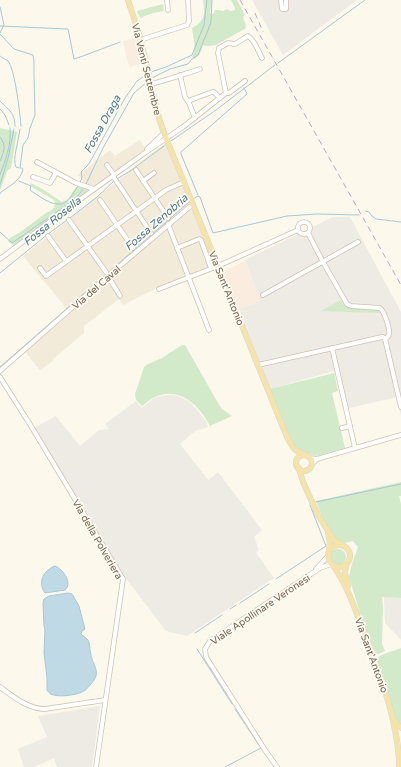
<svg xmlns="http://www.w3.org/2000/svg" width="401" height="767" font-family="'Varela Round',sans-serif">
<rect width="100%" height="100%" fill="#fcf8ec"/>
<g fill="#f3ebda">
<path d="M140,140L145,149L90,191L78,175L110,150L115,156Z"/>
<path d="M165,143L189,204L67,309L23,256Z"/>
<path d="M188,209L192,210L214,264L209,267L155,289L123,305L119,299L84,326V333L53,359V361L40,370L25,352L86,298Z"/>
</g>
<g fill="#fbece0">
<path d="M136,37L142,64L129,67L123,41Z"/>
<path d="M245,261L260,301L239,309L224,271Z"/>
</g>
<g fill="#eeeae4">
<path d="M252,0H357L283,55Z"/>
<path d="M333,217H350L401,312V416L397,397L345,409L334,371L270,389L239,309L260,301L245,260Z"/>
<path d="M169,395L179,396L191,403L206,421L208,427L197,430L190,435L180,444L208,480L218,472L262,530L254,537L259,550L256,553L274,578L187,636L166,631L125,577L34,428L56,416L80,446L99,430L109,429L105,424L136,401L142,408L154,398L161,396Z"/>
<path d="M384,597L401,598V640L385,623Z"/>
<path d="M100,706L92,767H57L54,758L34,767H24L18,749L47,737L38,716Z"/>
</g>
<g fill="#d2e9ca">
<path d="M203,0H212L210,13L213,14L215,10H219L223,11L227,9L230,11L235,10V8L231,0H237L245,15L243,17L246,26H245L246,28L216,45C212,45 208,47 203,45C202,50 199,57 194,59L192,57C197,49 193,37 192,28C194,26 198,25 200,22C206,16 204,8 203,0Z"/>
<path d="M163,4L164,11L153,13L140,18L137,11Z"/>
<path d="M0,128L17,132L11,168L7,171L0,190Z"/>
<path d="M31,183L44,190L62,202C66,201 68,199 70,196C75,189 78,182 88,189L87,191L70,205L31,232L17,244L13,245L8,241L10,238L19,233L46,213L52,210L55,206V203L54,200L30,186Z"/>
<path d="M341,300L342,303L347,307L379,309L383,312L380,313L321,311Z"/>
<path d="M182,345H185L218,403L222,409L232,416L210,426C200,407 183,389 160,395C153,397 147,402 142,406L136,400L135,394L144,367L146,365L162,358Z"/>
<path d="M334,373L338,391L332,393L345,448L316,456L300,450L293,445L270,389Z"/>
<path d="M401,482V496H399L401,504V598L382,597L383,608L382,644L385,651L376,655L365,629L349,577L352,564L358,547L353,541L345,543L335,538L323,519L316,501Z"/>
<circle cx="338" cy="557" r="8"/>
<path d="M401,648V729L395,723L378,662L379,656Z"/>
</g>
<g fill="#c0dae5" stroke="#a7c8d6">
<path d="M55,566C63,569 73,583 65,590L45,593C37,582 44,570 55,566Z"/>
<path d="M68,593L72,594L79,606L85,629L82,631L81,634C92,642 88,642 91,655C92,662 98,669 96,676C95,680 86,691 82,692C76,695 61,697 54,695C51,695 49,693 47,690V678L44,653L45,629L44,626L43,603L44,599L49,596Z"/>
</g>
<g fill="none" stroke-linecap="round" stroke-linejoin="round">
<g stroke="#a7c8d6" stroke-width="1">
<path d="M0,7L4,25L0,33"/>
<path d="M0,26L68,29L74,59L83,56L120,42"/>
<path d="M0,34L14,49L33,55L34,61V75L35,115L30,128L28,138L23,145L20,168H22L23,170C19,182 11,185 1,192L0,194"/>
<path d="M0,56C2,58 5,59 8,61C15,69 20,114 21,126"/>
<path d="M278,63L365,0"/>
<path d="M151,72L166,67L192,55L204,25L207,0"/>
<path d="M152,78L170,69L188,64L192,59L198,55L208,30L211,22L212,0"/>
<path d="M0,101C9,110 15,113 15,126"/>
<path d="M0,109L5,115L9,125"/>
<path d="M0,137C7,146 4,152 0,161"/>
<path d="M171,141L216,110L275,65"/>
<path d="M19,168L16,167C12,160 19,139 20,129"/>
<path d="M0,175C5,161 12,144 10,128"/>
<path d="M117,179L130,171L164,146"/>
<path d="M19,181L31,186L30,189L31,191C43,198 59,213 71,197C73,194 75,190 78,186"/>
<path d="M80,183L82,177L81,172L88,165L90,162L125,98L137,81L146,75"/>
<path d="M86,184L103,148L134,93L147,82"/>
<path d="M0,185L8,158L14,129"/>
<path d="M198,195L181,154V152L247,94L244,88"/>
<path d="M193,199L198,196L200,197L213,233L287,216L317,214L359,215"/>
<path d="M365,211L369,212L372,216L376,219L401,222"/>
<path d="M70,218L97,197L113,182"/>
<path d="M0,232L12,243L67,205L77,197L83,189"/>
<path d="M0,273L48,234L67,220"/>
<path d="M0,367L189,202"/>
<path d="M316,502L401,484"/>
<path d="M276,579L326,546L310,505"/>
<path d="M240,603L269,584"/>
<path d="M230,609L236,605"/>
<path d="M195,633L222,615"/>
<path d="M197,649L232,704"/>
<path d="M225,767L261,748L235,709"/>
</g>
<defs>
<g id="minor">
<path d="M167,0L168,10"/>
<path d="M281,0L282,9H286V0"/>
<path d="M140,40L187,25L189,21L188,0"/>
<path d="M180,75L185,97L189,103L195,118"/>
<path d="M151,84C168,80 184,74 200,69"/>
<path d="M226,93H229L245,81"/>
<path d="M188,101L212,92H214L220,98"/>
<path d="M147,149L164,133"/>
<path d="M37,162L76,183L94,189"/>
<path d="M107,165L114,175"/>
<path d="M136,170L168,218"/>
<path d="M113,176L151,233"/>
<path d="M33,177L50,183L56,173"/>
<path d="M143,181L154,173"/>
<path d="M100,200L133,248"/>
<path d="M69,220L106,272"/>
<circle cx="304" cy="228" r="6"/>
<path d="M168,224L209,330"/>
<path d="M308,233L323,262L347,304L351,306L380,308C384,311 390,328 389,334C389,337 387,337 385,339"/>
<path d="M48,236L66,261"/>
<path d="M177,248L199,239L201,240L211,268"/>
<path d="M0,259L64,211L146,152L183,127L226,93L218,53L219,48L228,43L235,44L248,36C255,40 258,51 262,58"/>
<path d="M40,268L46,276L166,190L184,182"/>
<path d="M108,276L120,296"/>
<path d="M159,289L218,266L298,230"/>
<path d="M263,295L358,242"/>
<path d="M385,339L401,407"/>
<path d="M332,348L355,448"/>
<path d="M258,365L382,337H383L385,339"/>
<path d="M0,371L108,276L193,204"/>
<path d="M0,377L31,426L123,579L96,767"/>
<path d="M342,428L350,426"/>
<path d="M310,458L317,459"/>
<path d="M312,464L317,459L401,435"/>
<path d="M316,569L328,556"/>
<path d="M0,687C14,697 28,709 45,709L105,700"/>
<path d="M277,767L265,750L206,657L205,649L210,641L311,574L320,568L331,564"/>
</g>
<g id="major">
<path d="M128,0L140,37L159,118L164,133L287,437C293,448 293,450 306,455"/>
<circle cx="304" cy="463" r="8"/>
<path d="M299,468L303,482L318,515L334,540L342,545"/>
<path d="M328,533L330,542L329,550"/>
<circle cx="339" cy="556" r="11"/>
<path d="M346,565L345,573L348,586"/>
<path d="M334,567C346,584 353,603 360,622C372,652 383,681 391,712C395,729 400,750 399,767"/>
<path d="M395,721L397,724L401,728"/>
</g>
</defs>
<use href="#minor" stroke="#cec2b1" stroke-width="5.5"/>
<use href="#major" stroke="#dbd6d1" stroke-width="6"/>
<use href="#minor" stroke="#fff" stroke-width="4"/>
<use href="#major" stroke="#f5e4a9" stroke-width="5"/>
<g stroke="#bda9c6" stroke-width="1" stroke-dasharray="6 4" stroke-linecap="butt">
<path d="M240,0L401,285"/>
<path d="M255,13L263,32"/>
</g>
</g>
<g text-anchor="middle" stroke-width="3.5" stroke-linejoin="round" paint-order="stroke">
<g font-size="10" fill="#76634f" stroke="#fefbf2">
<text transform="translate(147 69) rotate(76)" y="4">Via Venti Settembre</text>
<text transform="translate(96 287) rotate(-41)" y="4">Via del Caval</text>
<text transform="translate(227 288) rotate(68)" y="4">Via Sant'Antonio</text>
<text transform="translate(98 539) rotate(60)" y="4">Via della Polveriera</text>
<text transform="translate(260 609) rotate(-34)" y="4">Viale Apollinare Veronesi</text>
<text transform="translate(372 655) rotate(70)" y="4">Via Sant'Antonio</text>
</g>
<g font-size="11" font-style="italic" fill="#4d798e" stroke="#fefbf2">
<text transform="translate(102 124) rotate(-61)" y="4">Fossa Draga</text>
<text transform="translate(52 221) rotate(-39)" y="4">Fossa Rosella</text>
<text transform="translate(156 222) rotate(-41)" y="4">Fossa Zenobria</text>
</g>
</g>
</svg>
